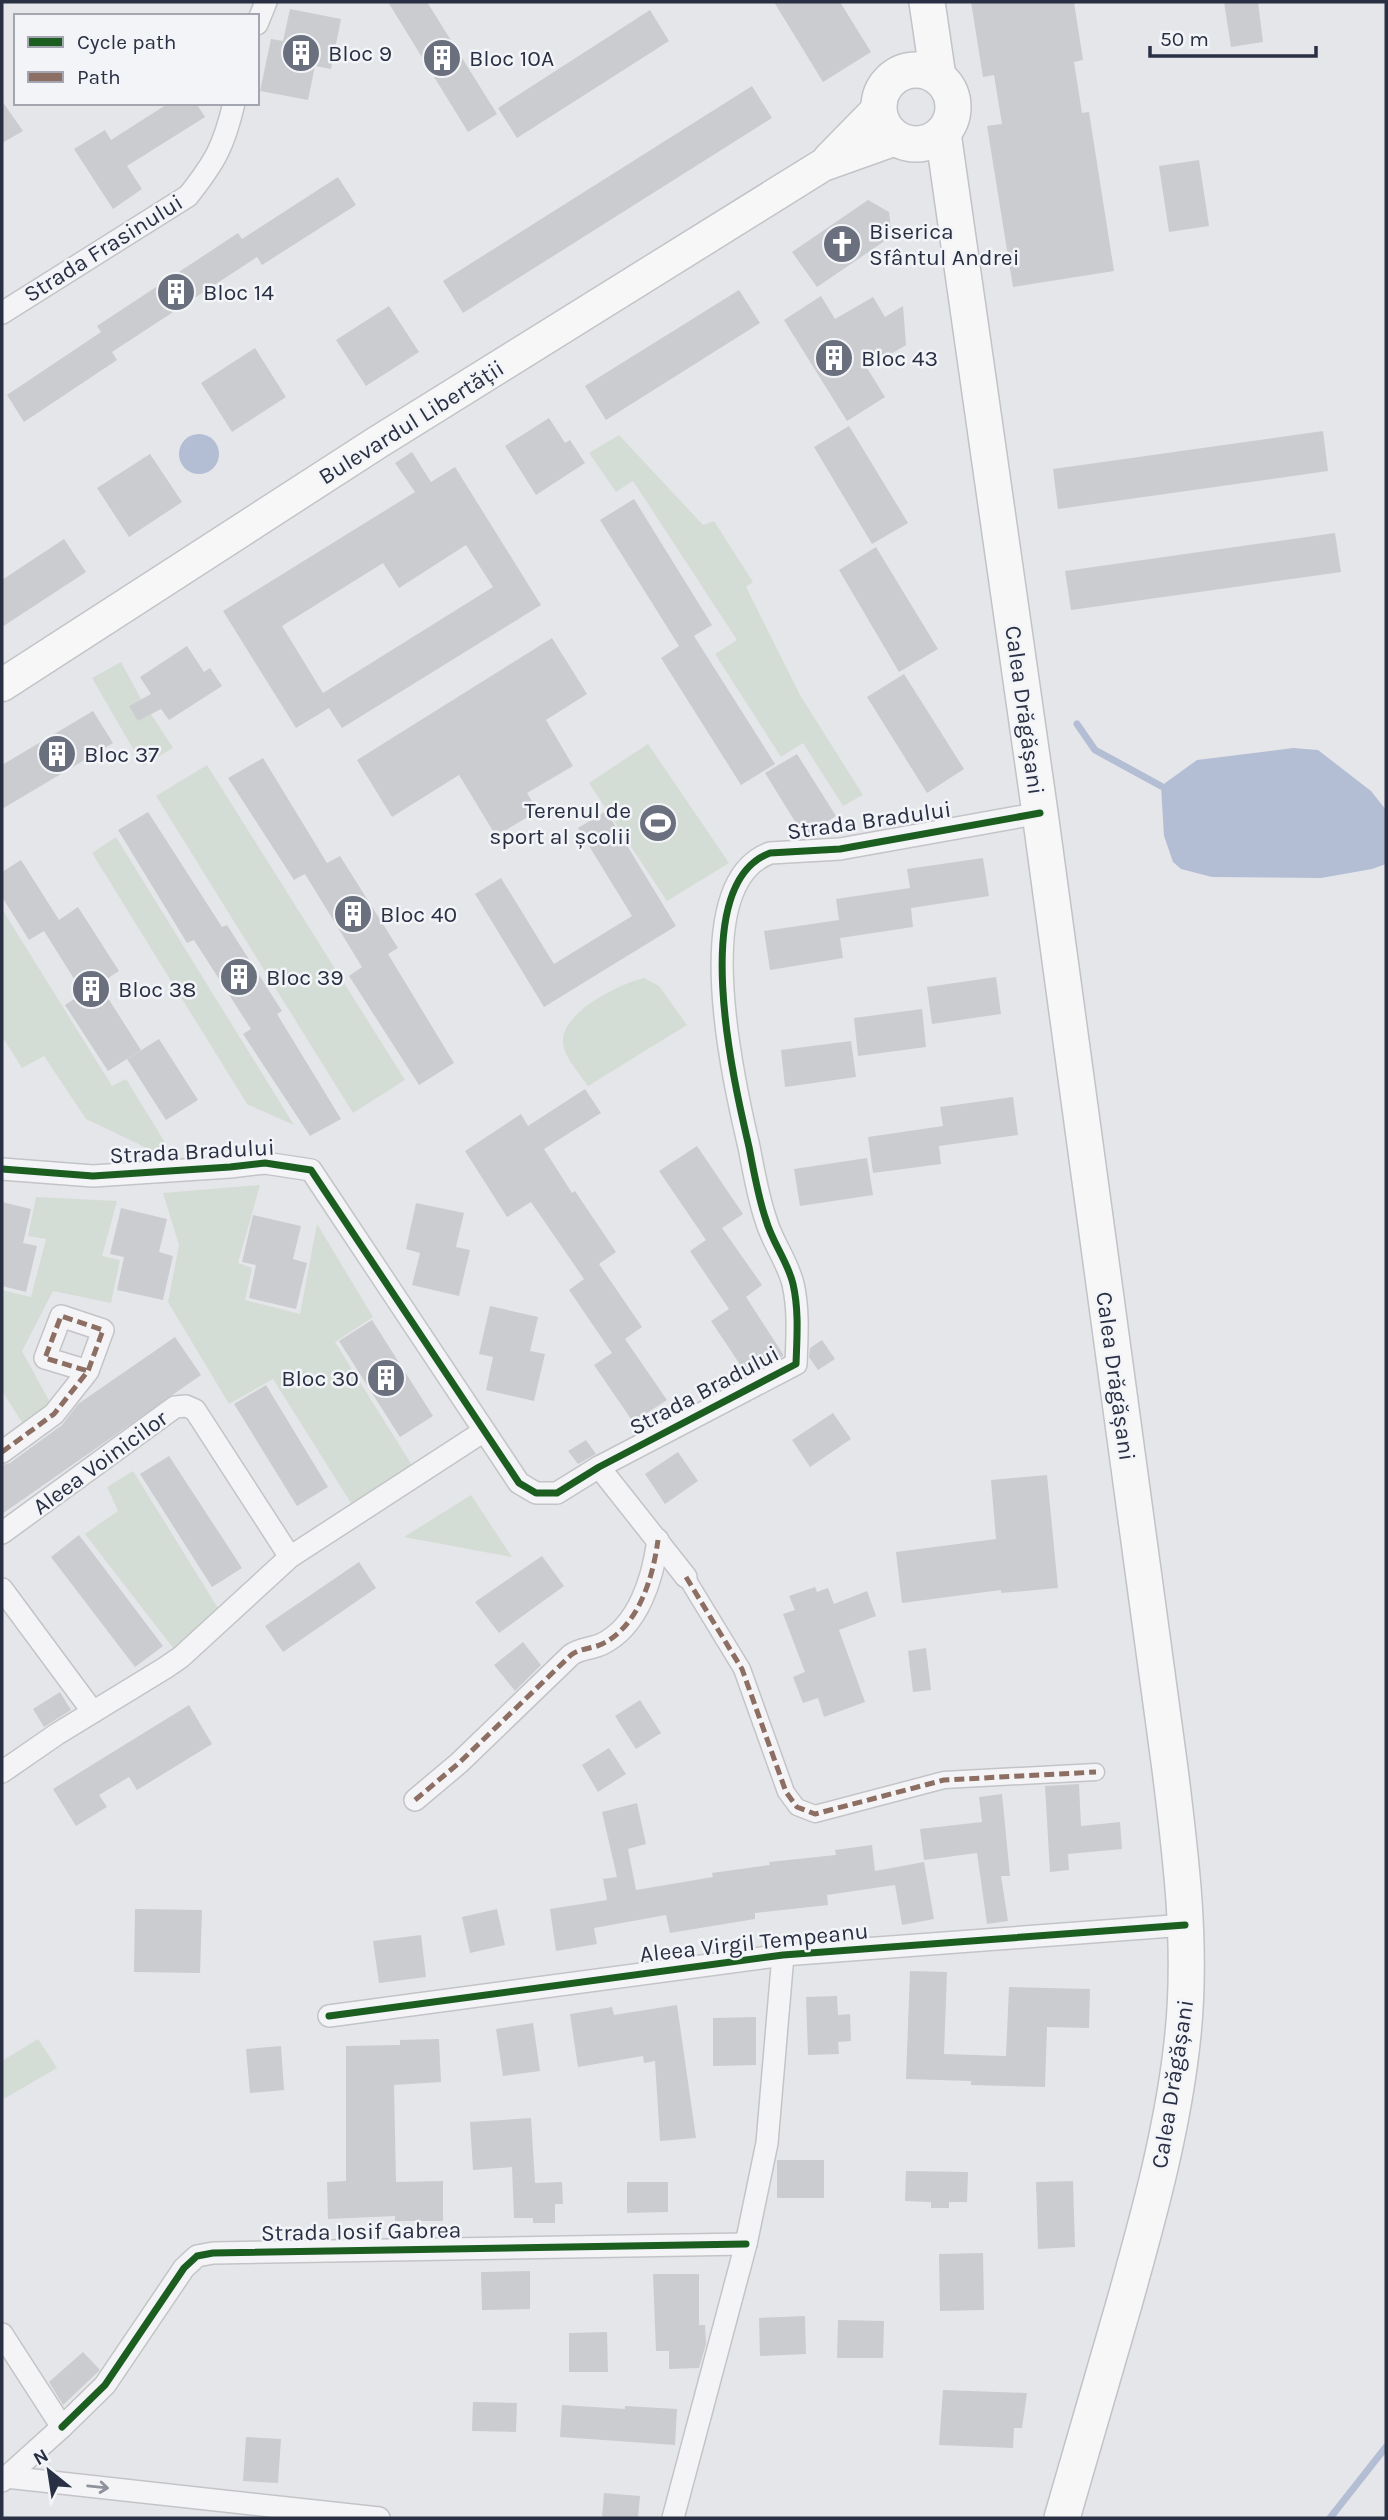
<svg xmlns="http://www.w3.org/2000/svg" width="1388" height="2520" font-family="Karla,sans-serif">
<rect width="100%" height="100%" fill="#e5e6e9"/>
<g fill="#d4ddd5">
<path d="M619,435L703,525L714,521L753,582L746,587L800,695L863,795L843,806L803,743L781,757L715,654L737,640L633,481L616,492L589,453Z"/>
<path d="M121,662L141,699L130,706L151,714L173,748L143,766L92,678Z"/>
<path d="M648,744L729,863L667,901L589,783Z"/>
<path d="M207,765L405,1080L353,1113L156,796Z"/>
<path d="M116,837L294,1125L247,1104L92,853Z"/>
<path d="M2,909L112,1086L126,1079L166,1144L153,1151L86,1119L44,1056L22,1068L2,1036Z"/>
<path d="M644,978L659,986L687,1025L588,1086C580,1074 564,1057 563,1043C560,1013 619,984 644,978Z"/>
<path d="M260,1185L238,1263L252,1268L245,1300L300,1314L317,1224L373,1317L335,1342L415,1470L354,1508L273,1379L229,1404L168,1302L179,1245L163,1193Z"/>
<path d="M36,1197L117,1201L102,1256L120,1260L111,1303L53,1291L22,1351L53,1408L25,1427L2,1391V1290L31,1297L46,1239L28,1236Z"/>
<path d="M133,1471L221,1613L177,1653L85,1534L118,1511L107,1487Z"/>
<path d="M471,1495L512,1557L404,1537Z"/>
<path d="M38,2039L57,2068L2,2100V2061Z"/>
</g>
<g fill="#b3bed4">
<circle cx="199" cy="454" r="20"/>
<path d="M1293,748L1318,750L1371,791L1386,810V864L1372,869L1321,878L1212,877L1181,869L1173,862L1164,836L1161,786L1197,760Z"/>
</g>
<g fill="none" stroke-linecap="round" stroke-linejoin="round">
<g stroke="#b3bed4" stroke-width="7">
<path d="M1077,724L1095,750L1161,786"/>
<path d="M1330,2518L1386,2447"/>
</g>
</g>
<g fill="#cbccd0" fill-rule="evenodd">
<path d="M388,2H427L497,114L468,132Z"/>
<path d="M774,2H840L871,52L823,82Z"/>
<path d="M971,2H1074L1083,60L1074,62L1082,113L1089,112L1114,271L1013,287L987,126L1002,124L994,75L983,77Z"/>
<path d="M1224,2H1258L1263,42L1231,47Z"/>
<path d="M290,9L341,19L331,69L315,66L308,100L260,91L271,39L283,41Z"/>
<path d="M650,10L669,41L517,138L498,108Z"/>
<path d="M752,86L772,118L463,313L443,281Z"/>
<path d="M2,101L23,131L2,143Z"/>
<path d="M169,103H196L205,117L127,166L142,189L113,209L74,149L105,130L111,140Z"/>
<path d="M1199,160L1209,226L1169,232L1159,166Z"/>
<path d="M338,177L356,205L262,265L257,257L112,352L117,360L24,422L7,395L101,332L97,326L238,233L242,239Z"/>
<path d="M868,200L889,212L892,236L817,287L792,252Z"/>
<path d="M739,290L760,323L606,420L585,386Z"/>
<path d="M821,296L835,319L873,297L885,317L903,306L906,345L867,368L885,397L847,421L784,320Z"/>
<path d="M389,306L419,352L366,386L336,340Z"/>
<path d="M255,348L286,397L232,432L201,383Z"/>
<path d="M549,418L565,443L570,440L585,463L536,495L505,446Z"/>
<path d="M849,426L908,523L872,544L814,447Z"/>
<path d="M1323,431L1328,471L1058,509L1053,469Z"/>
<path d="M412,452L431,482L455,467L541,605L342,728L329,708L296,728L223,611L415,492L395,463ZM466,545L493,587L323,693L282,626L383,563L399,588Z"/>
<path d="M150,454L182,502L129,537L97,488Z"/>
<path d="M634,499L712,625L694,636L775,764L741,785L661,658L679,646L600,520Z"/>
<path d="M1335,533L1341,572L1071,610L1065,571Z"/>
<path d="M64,539L86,572L2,627V580Z"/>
<path d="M876,547L938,649L899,672L839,570Z"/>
<path d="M552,638L587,694L546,720L573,766L527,793L538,811L496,836L459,775L392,817L357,760Z"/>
<path d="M187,646L204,672L210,668L222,686L169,720L161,709L138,721L129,706L151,694L140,677Z"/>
<path d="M904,674L964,769L927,793L867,697Z"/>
<path d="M93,711L113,743L2,809V765Z"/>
<path d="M797,754L836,816L804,836L765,773Z"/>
<path d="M263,758L327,863L340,856L398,948L388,954L454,1063L419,1085L349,976L362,967L305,874L294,880L228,778Z"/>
<path d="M606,811L676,926L544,1007L475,894L501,878L554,964L632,916L578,828Z"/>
<path d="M148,812L222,927L227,925L282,1011L277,1014L341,1119L310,1136L243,1034L251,1029L194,940L187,943L118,830Z"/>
<path d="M983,858L989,896L911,908L913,927L840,938L843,958L770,970L764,931L839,920L836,899L910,888L907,869Z"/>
<path d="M21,860L59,920L78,907L119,971L99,984L141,1050L108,1071L65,1005L83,993L44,931L29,940L2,897V872Z"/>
<path d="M996,977L1001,1014L932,1024L927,987Z"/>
<path d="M922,1009L926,1047L858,1056L854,1018Z"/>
<path d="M159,1039L198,1100L166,1120L127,1059Z"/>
<path d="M851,1041L856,1077L785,1087L781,1050Z"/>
<path d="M585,1089L601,1113L544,1149L572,1193L575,1191L616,1252L599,1264L642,1327L625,1339L667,1400L633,1422L594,1365L612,1353L569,1290L584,1279L531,1202L507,1217L465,1151L521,1114L528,1126Z"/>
<path d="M1013,1097L1018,1135L939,1146L941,1164L873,1173L868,1137L943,1126L940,1107Z"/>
<path d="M697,1146L743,1214L722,1228L762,1285L746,1297L783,1354V1356L747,1375L711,1321L729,1309L690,1251L706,1240L659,1171Z"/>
<path d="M867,1158L873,1195L800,1206L794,1169Z"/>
<path d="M2,1202L31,1209L23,1243L37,1246L26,1292L2,1286Z"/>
<path d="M416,1203L464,1213L456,1247L470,1250L459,1296L412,1285L420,1253L406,1249Z"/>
<path d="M121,1208L167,1219L159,1252L173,1256L163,1300L117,1290L124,1257L110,1254Z"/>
<path d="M253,1215L301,1226L293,1259L307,1263L296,1309L249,1298L256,1265L242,1262Z"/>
<path d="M490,1306L538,1317L530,1351L545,1354L534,1401L486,1390L493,1357L479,1354Z"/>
<path d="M372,1320L433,1416L400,1437L339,1341Z"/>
<path d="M175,1337L201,1375L2,1514V1465L10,1463L62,1425L78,1404Z"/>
<path d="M822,1340L835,1359L818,1370L809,1357L810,1348Z"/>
<path d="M266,1385L328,1487L297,1506L234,1404Z"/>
<path d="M833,1413L851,1439L810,1467L792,1440Z"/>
<path d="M586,1440L596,1454L578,1464L568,1451Z"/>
<path d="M678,1452L698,1481L665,1504L645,1474Z"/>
<path d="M169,1456L242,1568L212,1587L140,1474Z"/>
<path d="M1047,1475L1058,1588L1001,1593V1590L902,1603L896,1552L996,1539L991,1480Z"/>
<path d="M79,1535L163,1646L135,1667L51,1557Z"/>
<path d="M542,1556L564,1586L499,1633L475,1602Z"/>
<path d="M359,1562L376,1588L283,1652L265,1626Z"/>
<path d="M815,1587L817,1592L828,1588L834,1604L867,1591L876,1616L839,1630L865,1702L824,1717L818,1698L803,1703L793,1677L805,1672L783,1614L795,1610L789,1596Z"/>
<path d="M523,1642L541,1665L515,1691L494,1665Z"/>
<path d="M926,1648L931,1690L913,1692L908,1651Z"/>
<path d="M60,1692L71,1710L44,1727L33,1709Z"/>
<path d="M640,1700L661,1733L636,1749L615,1716Z"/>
<path d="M189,1705L212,1744L137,1790L129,1777L99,1795L107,1807L76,1826L53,1789Z"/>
<path d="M609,1748L626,1774L598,1792L582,1765Z"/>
<path d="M1079,1784L1081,1826L1120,1822L1122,1849L1068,1854L1069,1870L1050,1872L1045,1786Z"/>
<path d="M1002,1794L1010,1876H1001L1008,1921L987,1924L977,1853L924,1860L920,1829L982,1822L979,1797Z"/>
<path d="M637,1803L646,1844L628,1849L636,1890L713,1877L712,1873L770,1865L769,1862L836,1855L835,1850L872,1845L875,1871L924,1862L934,1919L902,1925L895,1885L827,1895L828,1905L755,1913V1919L670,1933L666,1915L594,1928L597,1944L556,1951L550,1909L607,1900L603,1879L617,1877L602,1812Z"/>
<path d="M135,1909L202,1910L200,1973L134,1972Z"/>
<path d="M497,1909L505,1945L470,1953L462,1917Z"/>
<path d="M421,1935L426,1977L379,1983L373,1941Z"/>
<path d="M910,1971L947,1972L944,2054L1006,2056L1009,1987L1090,1989L1089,2028L1047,2027L1045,2087L971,2085V2081L906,2079Z"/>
<path d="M837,1996L838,2015L850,2014L851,2041L838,2042L839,2054L808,2055L806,1997Z"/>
<path d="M677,2005L696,2138L660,2141L655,2061L644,2063L643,2056L578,2067L570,2014L612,2007L614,2015Z"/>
<path d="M756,2017V2065L713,2066V2018Z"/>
<path d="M533,2023L540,2071L503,2076L496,2029Z"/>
<path d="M439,2039L441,2082L394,2085L396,2182L443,2181V2221H395V2216L328,2219L327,2182L346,2181V2046L400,2045V2040Z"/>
<path d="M281,2046L284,2090L250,2093L246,2049Z"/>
<path d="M531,2118L535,2183L562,2182L563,2204H555V2223H533V2218H514L512,2167L473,2170L470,2122Z"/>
<rect x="777" y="2160" width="47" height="38"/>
<path d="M906,2171L968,2172L967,2202H949V2208H931V2202L905,2201Z"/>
<path d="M1073,2181L1075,2247L1038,2249L1036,2182Z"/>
<path d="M627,2182H668V2212L627,2213Z"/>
<path d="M983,2253L984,2310L940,2311L939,2254Z"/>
<path d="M530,2271V2309L482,2310L481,2272Z"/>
<path d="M653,2274H699V2325H705L706,2344L699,2368L669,2369V2351H656Z"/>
<path d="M805,2316L806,2354L760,2356L759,2318Z"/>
<path d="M838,2320L884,2321L883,2358H837Z"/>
<path d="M607,2332L608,2372H569V2333Z"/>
<path d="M83,2352L100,2370L63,2405L49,2382Z"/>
<path d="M943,2390L1027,2393L1022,2428H1014L1013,2448L939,2445Z"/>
<path d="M473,2402L517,2403L516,2432L472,2431Z"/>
<path d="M562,2405L625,2409V2406L677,2409L675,2445L560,2437Z"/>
<path d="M246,2437L281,2439L278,2483L243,2481Z"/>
<path d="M604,2493L640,2496L638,2518H602Z"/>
</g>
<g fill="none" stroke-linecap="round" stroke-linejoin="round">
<defs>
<path id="pedestrian" d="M686,1577L742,1669L786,1792L797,1807L815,1814L944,1780L1096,1772"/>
<g id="minor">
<path d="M257,24L266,2"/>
<path d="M2,313L188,196C215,162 224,146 234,103"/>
<path d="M2,1169L93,1176L230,1167L265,1163L311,1170L519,1483L536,1493H557L599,1467L796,1364C797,1337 799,1310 793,1284C788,1262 772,1242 766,1220C758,1197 754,1172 749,1147C734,1083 687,884 770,853L840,849L1040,813"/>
<path d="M2,1452L54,1414L88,1371L103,1330L61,1316L45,1358L88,1371"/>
<path d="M599,1467L686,1577"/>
<path d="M2,1533L175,1407L186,1406L195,1410L290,1557"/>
<path d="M2,1589L93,1712"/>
<path d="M2,1772L57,1734L165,1668L181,1657L290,1557L484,1431"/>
<path d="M415,1800L459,1763L571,1655C580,1648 592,1649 602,1644C639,1626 653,1577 658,1540"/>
<path d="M329,2016L783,1955L1185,1925"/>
<path d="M2,2334L62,2427L2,2481"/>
<path d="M62,2427L105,2385L184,2268L197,2256L213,2253L746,2244"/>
<path d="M6,2477L379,2518"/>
<path d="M673,2518L746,2244L767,2143L783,1955"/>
</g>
<g id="secondary">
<path d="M829,159L878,109"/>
<path d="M2,685L378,442L823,165L896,139"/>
</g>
<g id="primary">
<path d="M927,2L938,77"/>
<circle cx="916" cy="107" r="37"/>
<path d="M943,133L1040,813L1170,1769C1181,1857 1192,1945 1183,2034C1174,2125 1149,2215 1124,2304C1103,2375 1083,2447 1062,2518"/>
</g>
</defs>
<use href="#pedestrian" stroke="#c3c4c7" stroke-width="19"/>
<use href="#minor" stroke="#c3c4c7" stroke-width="24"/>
<use href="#secondary" stroke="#c3c4c7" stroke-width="35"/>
<use href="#primary" stroke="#c1c3c7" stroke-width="38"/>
<use href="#pedestrian" stroke="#f4f4f6" stroke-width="16"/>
<use href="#minor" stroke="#f4f4f6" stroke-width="21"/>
<use href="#secondary" stroke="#f7f7f8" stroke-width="32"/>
<use href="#primary" stroke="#f7f7f8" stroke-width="35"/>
<g stroke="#8d6e63" stroke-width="5" stroke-dasharray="10 5" stroke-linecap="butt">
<path d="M2,1452L54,1414L88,1371L103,1330L61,1316L45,1358L88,1371"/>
<path d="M686,1577L742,1669L786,1792L797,1807L815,1814L944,1780L1096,1772"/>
<path d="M415,1800L459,1763L571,1655C580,1648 592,1649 602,1644C639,1626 653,1577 658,1540"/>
</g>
<defs>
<g id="cycleway">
<path d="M2,1169L93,1176L230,1167L265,1163L311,1170L519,1483L536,1493H557L599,1467L796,1364C797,1337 799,1310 793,1284C788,1262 772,1242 766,1220C758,1197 754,1172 749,1147C734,1083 687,884 770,853L840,849L1040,813"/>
<path d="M329,2016L783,1955L1185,1925"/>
<path d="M62,2427L105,2385L184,2268L197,2256L213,2253L746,2244"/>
</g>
</defs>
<use href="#cycleway" stroke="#f3f4f8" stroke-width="11"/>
<use href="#cycleway" stroke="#1b5e20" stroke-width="7"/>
</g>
<defs><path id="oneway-shaft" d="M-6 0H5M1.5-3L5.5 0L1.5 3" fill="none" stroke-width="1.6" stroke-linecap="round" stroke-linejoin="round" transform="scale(1.75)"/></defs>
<use stroke="#8f929d" href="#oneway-shaft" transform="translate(98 2487) rotate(6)"/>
<defs>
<symbol id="building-disc" viewBox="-11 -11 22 22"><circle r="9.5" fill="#6b707e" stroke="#f3f4f8"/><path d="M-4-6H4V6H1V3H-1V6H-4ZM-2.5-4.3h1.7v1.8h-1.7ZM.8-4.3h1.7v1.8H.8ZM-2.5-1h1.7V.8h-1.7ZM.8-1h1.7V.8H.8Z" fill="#fff"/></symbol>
<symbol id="church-disc" viewBox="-11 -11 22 22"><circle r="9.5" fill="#6b707e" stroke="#f3f4f8"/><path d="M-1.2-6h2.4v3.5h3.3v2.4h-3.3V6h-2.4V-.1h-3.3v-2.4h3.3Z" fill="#fff"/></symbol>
<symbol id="stadium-disc" viewBox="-11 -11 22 22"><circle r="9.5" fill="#6b707e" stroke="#f3f4f8"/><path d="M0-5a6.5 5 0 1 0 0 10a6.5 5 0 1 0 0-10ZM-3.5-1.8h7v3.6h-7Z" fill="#fff"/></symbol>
</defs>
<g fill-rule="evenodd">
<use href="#building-disc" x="279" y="31" width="44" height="44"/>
<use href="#building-disc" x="420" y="36" width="44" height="44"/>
<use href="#church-disc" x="820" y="222" width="44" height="44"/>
<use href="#building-disc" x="154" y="270" width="44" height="44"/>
<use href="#building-disc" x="812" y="336" width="44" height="44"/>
<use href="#building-disc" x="35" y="732" width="44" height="44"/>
<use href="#stadium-disc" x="636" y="801" width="44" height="44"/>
<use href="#building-disc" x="331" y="892" width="44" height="44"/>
<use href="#building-disc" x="217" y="955" width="44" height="44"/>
<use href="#building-disc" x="69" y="967" width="44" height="44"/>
<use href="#building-disc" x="364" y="1356" width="44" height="44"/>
</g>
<g text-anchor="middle" stroke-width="5" stroke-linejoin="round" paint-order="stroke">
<g font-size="23" fill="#2a3044" stroke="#f3f4f8" text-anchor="start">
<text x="328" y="61">Bloc 9</text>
<text x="469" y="66">Bloc 10A</text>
<text x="869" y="239">Biserica<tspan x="869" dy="26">Sfântul Andrei</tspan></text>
<text x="203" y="300">Bloc 14</text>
<text x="861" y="366">Bloc 43</text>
<text x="84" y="762">Bloc 37</text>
<text x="631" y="818" text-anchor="end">Terenul de<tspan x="631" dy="26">sport al școlii</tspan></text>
<text x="380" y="922">Bloc 40</text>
<text x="266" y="985">Bloc 39</text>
<text x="118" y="997">Bloc 38</text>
<text x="359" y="1386" text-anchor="end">Bloc 30</text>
</g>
<g font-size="23" fill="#2a3044" stroke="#f3f4f8">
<text transform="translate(103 248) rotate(-32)" y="8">Strada Frasinului</text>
<text transform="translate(411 422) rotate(-32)" y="8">Bulevardul Libertății</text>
<text transform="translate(1025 710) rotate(82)" y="8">Calea Drăgășani</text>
<text transform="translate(869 820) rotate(-8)" y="8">Strada Bradului</text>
<text transform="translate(192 1151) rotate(-3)" y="8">Strada Bradului</text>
<text transform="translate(1116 1376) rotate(82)" y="8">Calea Drăgășani</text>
<text transform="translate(704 1390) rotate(-28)" y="8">Strada Bradului</text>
<text transform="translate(100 1462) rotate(-36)" y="8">Aleea Voinicilor</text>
<text transform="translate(754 1942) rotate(-6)" y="8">Aleea Virgil Tempeanu</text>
<text transform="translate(1172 2084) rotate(-81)" y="8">Calea Drăgășani</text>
<text transform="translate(361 2231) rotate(-1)" y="8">Strada Iosif Gabrea</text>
</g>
</g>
<rect width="1388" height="2520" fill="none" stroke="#2a3044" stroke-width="7"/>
<rect x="14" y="14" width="245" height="91" fill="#f3f4f8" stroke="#a3a6b0" stroke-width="2"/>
<rect x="28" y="37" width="35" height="10" fill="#1b5e20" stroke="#a3a6b0" stroke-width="2"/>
<text x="77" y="49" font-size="21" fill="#2a3044">Cycle path</text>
<rect x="28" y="72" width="35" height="10" fill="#8d6e63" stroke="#a3a6b0" stroke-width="2"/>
<text x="77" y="84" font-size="21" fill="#2a3044">Path</text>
<g transform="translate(49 2471) rotate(330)" stroke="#f3f4f8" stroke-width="5" paint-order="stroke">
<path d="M0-5L12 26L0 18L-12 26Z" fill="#2a3044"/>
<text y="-10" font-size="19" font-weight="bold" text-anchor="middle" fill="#2a3044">N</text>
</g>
<path d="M1150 46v10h166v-10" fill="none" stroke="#2a3044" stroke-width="3.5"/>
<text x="1160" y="46" font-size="21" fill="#2a3044" stroke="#f3f4f8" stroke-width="5" paint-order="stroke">50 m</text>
</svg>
